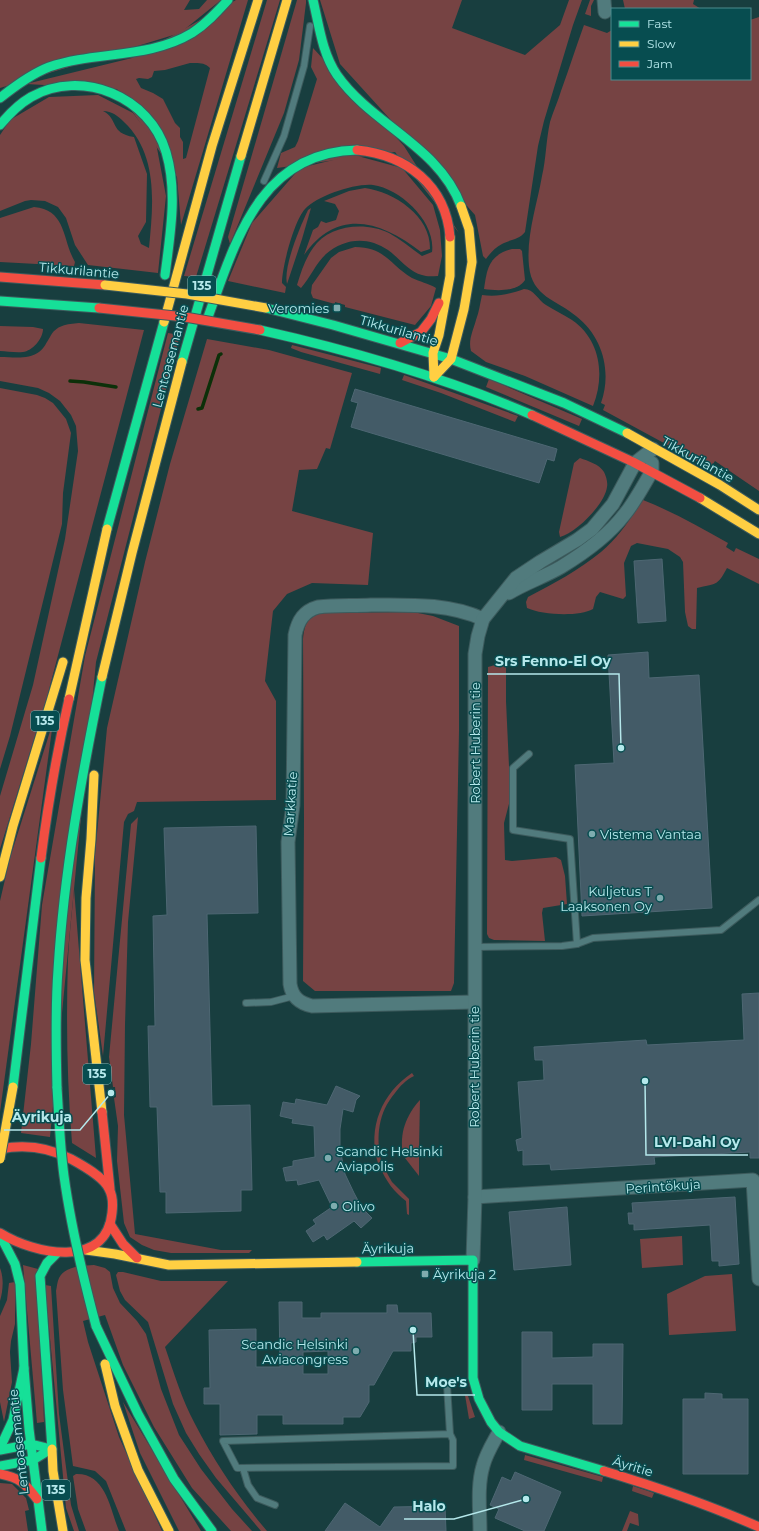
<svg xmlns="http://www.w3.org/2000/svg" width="759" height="1531" font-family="Montserrat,sans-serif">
<rect width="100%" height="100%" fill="#183e3f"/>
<g fill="#764343" fill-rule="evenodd">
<path d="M0,0H190L184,10L199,9L207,0H221L180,33L0,88Z"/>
<path d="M236,0H248L181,225L177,177L117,89L26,84L132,58ZM190,63C198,63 204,62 210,68L186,158L183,159V142L180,137V128L175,123L163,99L153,93L141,88L136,79L139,78L148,79L152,77L154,71L165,70Z"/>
<path d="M267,0H280L196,277L184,276Z"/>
<path d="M297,0H306V3L299,60L284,113L230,244L228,237Z"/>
<path d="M320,0H462L452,28L525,55L560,25L569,0H582L573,25L544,121L538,146L525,232C519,240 511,239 502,244C496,247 490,253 486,259L483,256L475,215L390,119L340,64Z"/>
<path d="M590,0H594L591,6V16L585,14Z"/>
<path d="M623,0H694L693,4L701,9H625Z"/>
<path d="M759,17V491L715,461L710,468L603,410L605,405L601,403C612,372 603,337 576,316C557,300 532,297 529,266C526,236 537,205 542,176C546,159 546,140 550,122C553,112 558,101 561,91C569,69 576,47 584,25L607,33L612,30V79H750V20Z"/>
<path d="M313,48L404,146L459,233L395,152L277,168L281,153L295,147L298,141L317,79L311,67Z"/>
<path d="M98,95L133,113L156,143L166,196L158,273L88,265L75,245L66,218L58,207L45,201L31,200L25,201L0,211V135L10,120L49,97ZM103,111C112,111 118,116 124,122C159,155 153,206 149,248L141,244L138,236L146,222L147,174L134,137C109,133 119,119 103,111Z"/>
<path d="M354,155L402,168L433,205L440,230L442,256L438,276C433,276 427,277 422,275C409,272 399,258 388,250C368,236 344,238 326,254C316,263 310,278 301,288L297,285C301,272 305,259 313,248C328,225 365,221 389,233C400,239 411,248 422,256L432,252C436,222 401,189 373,185C355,183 317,196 305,209C294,221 282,267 282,283L286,287L285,293L228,281L252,223L300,168Z"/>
<path d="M365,188C394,192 431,216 430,249L421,252C381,221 338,207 304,255L313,230L318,227L321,221L326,223L336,220L339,211L335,204L324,201L349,191Z"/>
<path d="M34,207C67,210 62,240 75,262L74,266L0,262V218Z"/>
<path d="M311,208L302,239L287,284C283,267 300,227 308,210Z"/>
<path d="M355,247C385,247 390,265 412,278C420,282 428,283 436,288L431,306L415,325L345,307V305L335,302V304L313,298L311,293L312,285L331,258L339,252Z"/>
<path d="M512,249H520L522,251L525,280C517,292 497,291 484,289C487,268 489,255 512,249Z"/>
<path d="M524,289C534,289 538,300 546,305C554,310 564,315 572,320C601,340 605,376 593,406L525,376L486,362L471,351C468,340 473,331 476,320C479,312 480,304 482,295C498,297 510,294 524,289Z"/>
<path d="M79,323L144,330L47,697L0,849V796L33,685L65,539L78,451L76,426L71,415L60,401L49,393L38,388L0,381V357C13,357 28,360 39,352C45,347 46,343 50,337C56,325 67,324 79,323Z"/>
<path d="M0,326L33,327L43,329C43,339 32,351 23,352C15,353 7,351 0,351Z"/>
<path d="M168,333L180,335L96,662L50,1137L21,1133L31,1044L42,905L85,656Z"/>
<path d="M207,339L269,350L352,373L330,449L326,448L317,469L299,470L292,511L373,533L368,585L312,583L287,594L273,611L265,681L276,701V800L137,802L134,811L128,814L124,822L103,1056L94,992L95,855L107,728L145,562L170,464Z"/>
<path d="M292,345L381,368L380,374L301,352L291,348Z"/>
<path d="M404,375L518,416L515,422L441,393L402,380Z"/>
<path d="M489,379L582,419L579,426L486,387Z"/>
<path d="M0,388L37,395L45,398L53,403L66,419L71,433L63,493L62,524L10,736L0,769Z"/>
<path d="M580,458C588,461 599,464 604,472C606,476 608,482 607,487C605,504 576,533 560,537L559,532L574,463Z"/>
<path d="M643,500C673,512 700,527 728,543L726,547L734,552L736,548L759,559V584L727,568C717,587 716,583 697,588L696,629H692L688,626L685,612L683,562L680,557L668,549L637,543L631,546L624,563L626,596L623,599L600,592L596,597L593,609C579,617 542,615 527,608L526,602L528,597C553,584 579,570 601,552C618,538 631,518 643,500Z"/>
<path d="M413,612L433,616L459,626V731L454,983L451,991H315L303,981L304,818L303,639C305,624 306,619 321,613Z"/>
<path d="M502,663L506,665V701L510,788V800L504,823L505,860L512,861L556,857L561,860L565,876L567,904L543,908L542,913L545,941L494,940L489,938L487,934L488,667Z"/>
<path d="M53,722L0,1112V901L10,858Z"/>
<path d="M138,817L128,922L125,1025L124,1115L135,1234L221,1250H252L249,1253H171L154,1250L142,1245L130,1237L124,1223L117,1161L118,1126L114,1098L116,1097L115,1087H113L109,1057L131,824Z"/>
<path d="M74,889L96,1158L72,1143C67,1082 66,1021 68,959C69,936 72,913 74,889Z"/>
<path d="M412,1073L414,1076C406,1080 400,1086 395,1093C378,1113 376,1136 381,1161L378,1163C367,1128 382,1093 412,1073Z"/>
<path d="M420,1100L419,1149L403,1154C399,1134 406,1115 420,1100Z"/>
<path d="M419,1153V1176L405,1158Z"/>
<path d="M383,1166L392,1182L409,1199V1215L407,1214L406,1201C394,1192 386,1181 380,1167Z"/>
<path d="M682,1236L683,1265L642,1268L640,1239Z"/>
<path d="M23,1265L38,1269L44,1422L37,1423Z"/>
<path d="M94,1265L105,1268L110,1272L113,1288L120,1303L137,1321L146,1334L161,1389L179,1435L201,1469L232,1509L252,1531H231L192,1488L154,1427L123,1365L105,1315L83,1321L88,1342L119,1437L162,1531H126L106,1481L95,1471L73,1466L63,1390L56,1291C57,1287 57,1282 59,1278C65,1266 82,1266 94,1265Z"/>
<path d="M0,1268C4,1278 3,1291 0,1301Z"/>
<path d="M118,1272H123L161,1281H228L165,1347C174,1373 182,1400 195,1424C215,1463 239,1498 267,1531H261L216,1478L199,1454L186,1433L173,1404L148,1322L125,1300L120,1291L116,1275Z"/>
<path d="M732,1274L736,1331L669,1335L667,1294L705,1276Z"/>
<path d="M15,1282V1324L11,1341L10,1352L12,1382L4,1422L0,1402V1316L7,1300L9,1283Z"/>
<path d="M45,1285L51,1286L59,1414L71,1505L79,1531H74L66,1508Z"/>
<path d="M465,1395L468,1396L475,1417L469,1419Z"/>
<path d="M123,1402L201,1531H179L140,1453Z"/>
<path d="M525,1455L603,1477L602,1482L524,1460Z"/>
<path d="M76,1474C106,1473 110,1509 119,1531H86L78,1509L73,1476Z"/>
<path d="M0,1483L12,1484L26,1498L29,1510L25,1511L28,1531H0Z"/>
<path d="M633,1486L654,1493L652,1498L632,1491Z"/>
<path d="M630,1511L638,1514L639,1526L630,1523L627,1531H622Z"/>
</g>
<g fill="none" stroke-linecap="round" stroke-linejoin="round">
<g stroke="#0c3009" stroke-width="3.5">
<path d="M70,381L84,382L116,387"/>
<path d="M198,409L202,408L219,355L221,354"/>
</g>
</g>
<g fill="#435b67" stroke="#4e6773" fill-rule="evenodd">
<path d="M355,389L557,449L554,461L547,459L539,483L351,427L358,403L351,401Z"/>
<path d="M662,559L666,621L638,623L634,561Z"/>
<path d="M648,652L649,678L699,675L712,908L582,916L575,765L614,763L608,655Z"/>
<path d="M256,826L258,913L207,914L212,1106L250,1105L252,1190H241V1211L166,1213V1192H160L157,1107H150L148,1026H155L153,916L167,915L164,828Z"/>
<path d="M759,993V1158H750V1152L654,1157L655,1164L551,1170L550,1164L523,1165V1150L518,1151L516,1140L522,1138L518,1082L544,1080L543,1060H535L534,1047L646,1040L647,1045L744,1040L742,994Z"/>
<path d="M336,1086L360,1096L356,1100L353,1112L343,1109L340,1129V1149L345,1174L354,1193L362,1208L372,1218L361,1228L354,1221L327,1240L324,1235L313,1242L306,1231L316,1224L313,1220L332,1207L319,1180L298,1185L297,1180L286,1181L283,1168L293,1166V1161L315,1157L314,1126L292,1123L293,1119L280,1116L283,1102L295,1104L296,1099L327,1105Z"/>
<path d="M735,1197L739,1264L719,1266V1261H712L710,1225L634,1230V1224H629L628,1213H633L632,1203Z"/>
<path d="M567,1207L571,1265L514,1270L509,1212Z"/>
<path d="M279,1302H302V1318H321V1313H387V1305H397L398,1313H431L432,1337H416V1342L411,1343V1351H393L374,1385H369V1402L360,1417H343V1424H283V1415H257V1434L220,1435V1404H204V1388H210L209,1330L256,1329V1367H280ZM328,1351V1374H303V1352Z"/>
<path d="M522,1332H552V1358L593,1357V1344H623L622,1424H593V1384H552V1410H522Z"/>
<path d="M705,1393L722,1394V1399H748V1474H683V1399H705Z"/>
<path d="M515,1472L561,1492L544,1531H525L495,1518L499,1509L490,1505L502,1477L511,1481Z"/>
<path d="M345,1503L380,1527L394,1507L445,1506L446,1531H325Z"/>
</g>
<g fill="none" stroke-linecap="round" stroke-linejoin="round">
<defs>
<g id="lane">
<path d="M264,181L284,136L304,66L310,26"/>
<path d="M529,754L513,768V830L570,839L577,944"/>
<path d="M475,947L562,946L577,944L593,938L721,930L759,900"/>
<path d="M246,1003L271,1002L294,996"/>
<path d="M447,1385L450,1434L223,1441L237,1468L453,1466V1440L450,1434"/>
<path d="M243,1468L248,1485L257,1498L275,1505"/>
</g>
<g id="street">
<path d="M604,0L605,12"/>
<path d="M509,593C525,583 544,577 561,567C584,553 607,537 624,515C635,502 643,486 652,471V463"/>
<path d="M474,1002L312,1006C299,1003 292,997 290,984L288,842L293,805L295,635C298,620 304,611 318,607C335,605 353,606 371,605C409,605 448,603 483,619"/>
<path d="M475,1197L753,1180L759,1279"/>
<path d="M473,1260L475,1197V654L478,636L483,619L516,578L540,562L577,540L592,529L613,504L635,463L653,449"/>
<path d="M480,1531C480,1510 477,1486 483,1466C486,1454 493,1443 499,1432"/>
</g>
<g id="fast">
<path d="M313,0C319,25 322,53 337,75C372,125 439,146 461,206"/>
<path d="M0,98C15,86 31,74 49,67C95,51 149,59 192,33C206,24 217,12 228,0"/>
<path d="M0,125C9,114 19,104 31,97C82,68 150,97 166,152C178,192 170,235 165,275"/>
<path d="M0,301L99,308"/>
<path d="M266,308L333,325L451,359L564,403L627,433"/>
<path d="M208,317C236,240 260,152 357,150"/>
<path d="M260,330C353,351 444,377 532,415"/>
<path d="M182,362L241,156"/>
<path d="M107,529L164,322"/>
<path d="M13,1087L41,858"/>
<path d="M57,1088C56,1049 55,1009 58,970C64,871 82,774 102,677"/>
<path d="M0,1235L15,1264L20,1284L24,1368L29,1429L42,1531"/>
<path d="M357,1262L473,1260V1378L479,1399L491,1422L499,1432L520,1446L604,1471"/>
<path d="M96,1326L138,1414L174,1479L212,1531"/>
<path d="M0,1448L13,1420L24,1368"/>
<path d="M52,1449L40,1276L47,1263L57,1253"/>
<path d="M0,1450L31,1444L51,1449"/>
<path d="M0,1466L33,1460L51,1449"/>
</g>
<g id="slow">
<path d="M241,156L287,0"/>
<path d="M164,322L212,146L258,0"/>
<path d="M434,377L451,359L464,309L472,262L469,229L461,206"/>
<path d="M434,377L433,353L439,335L450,276V237"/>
<path d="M627,433L720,485L759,510"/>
<path d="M700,498L759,534"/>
<path d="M102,677L132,553L182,362"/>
<path d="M69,699L107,529"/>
<path d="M94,775L91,839L86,898L85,960L102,1112"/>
<path d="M0,877L13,826L63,662"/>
<path d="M86,1250L115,1254L169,1265L357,1262"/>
<path d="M105,1364L115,1406L138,1470L169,1531"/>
<path d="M52,1449L53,1471L63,1531"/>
</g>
<g id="jam">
<path d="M357,150C406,155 446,185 450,237"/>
<path d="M0,277L105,285"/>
<path d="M400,343L421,332L431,319L439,303"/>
<path d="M532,415L633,462L700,498"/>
<path d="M41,858C48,804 57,751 69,699"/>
<path d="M102,1112L110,1189"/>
<path d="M0,1149C25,1144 48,1147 71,1159C82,1165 104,1177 109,1189C113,1196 113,1205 112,1213C106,1270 34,1254 0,1233"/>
<path d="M110,1224L123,1244L137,1258"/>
<path d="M604,1471C657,1487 709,1505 759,1527"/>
<path d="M0,1474C20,1478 25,1483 37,1499"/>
</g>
</defs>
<use href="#lane" stroke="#3d5b5d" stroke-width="8"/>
<use href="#street" stroke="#3d5b5d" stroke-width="15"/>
<use href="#fast" stroke="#3d5b5d" stroke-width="11"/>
<use href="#slow" stroke="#3d5b5d" stroke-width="11"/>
<use href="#jam" stroke="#3d5b5d" stroke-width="11"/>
<use href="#lane" stroke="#517b7d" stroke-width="6"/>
<use href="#street" stroke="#517b7d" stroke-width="13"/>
<use href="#fast" stroke="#16e098" stroke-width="9"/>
<use href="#slow" stroke="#ffcf43" stroke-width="9"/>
<use href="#jam" stroke="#f24e42" stroke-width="9"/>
<defs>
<path id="fast-bridge" d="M57,1088C59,1117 60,1147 64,1176C71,1227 83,1277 96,1326"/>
<g id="slow-bridge">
<path d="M105,285L187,294L266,308"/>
<path d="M0,1159L13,1087"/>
</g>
<path id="jam-bridge" d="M99,308L185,317L260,330"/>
</defs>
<use href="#fast-bridge" stroke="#3d5b5d" stroke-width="11" stroke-linecap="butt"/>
<use href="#slow-bridge" stroke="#3d5b5d" stroke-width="11" stroke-linecap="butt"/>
<use href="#jam-bridge" stroke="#3d5b5d" stroke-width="11" stroke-linecap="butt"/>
<use href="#fast-bridge" stroke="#16e098" stroke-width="9"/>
<use href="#slow-bridge" stroke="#ffcf43" stroke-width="9"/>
<use href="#jam-bridge" stroke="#f24e42" stroke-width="9"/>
</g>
<g fill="#7eacaf" stroke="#074d50" stroke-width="1.5">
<rect x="333" y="304" width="8" height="8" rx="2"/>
<circle cx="592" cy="834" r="4"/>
<circle cx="660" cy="898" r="4"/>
<circle cx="328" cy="1158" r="4"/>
<circle cx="334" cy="1206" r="4"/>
<rect x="421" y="1270" width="8" height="8" rx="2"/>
<circle cx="356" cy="1351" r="4"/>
</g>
<g text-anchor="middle" stroke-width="3" stroke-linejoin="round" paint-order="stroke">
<g fill="#074d50" stroke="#81babc" stroke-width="1">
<rect x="188" y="276" width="28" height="20" rx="3"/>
<rect x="31" y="711" width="28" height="20" rx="3"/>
<rect x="83" y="1064" width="28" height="20" rx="3"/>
<rect x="42" y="1480" width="28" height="20" rx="3"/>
</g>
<g font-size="12" font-weight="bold" fill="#b5e8eb">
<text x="202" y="290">135</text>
<text x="45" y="725">135</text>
<text x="97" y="1078">135</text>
<text x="56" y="1494">135</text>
</g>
<g font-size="13" fill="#b5e8eb" stroke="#074d50">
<text transform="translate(79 270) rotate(5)" y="5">Tikkurilantie</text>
<text transform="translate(399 330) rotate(16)" y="5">Tikkurilantie</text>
<text transform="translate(170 356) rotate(-75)" y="5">Lentoasemantie</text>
<text transform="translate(698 459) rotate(29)" y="5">Tikkurilantie</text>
<text transform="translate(475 743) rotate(-90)" y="5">Robert Huberin tie</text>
<text transform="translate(290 804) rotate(-86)" y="5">Markkatie</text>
<text transform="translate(474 1067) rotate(-90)" y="5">Robert Huberin tie</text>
<text transform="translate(663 1186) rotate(-4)" y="5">Perintökuja</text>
<text transform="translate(388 1248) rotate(-1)" y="5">Äyrikuja</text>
<text transform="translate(18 1442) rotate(-96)" y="5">Lentoasemantie</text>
<text transform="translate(633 1466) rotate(17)" y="5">Äyritie</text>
</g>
<g font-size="13" fill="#b5e8eb" stroke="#074d50" text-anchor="start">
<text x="329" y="313" text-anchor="end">Veromies</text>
<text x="600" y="839">Vistema Vantaa</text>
<text x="652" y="896" text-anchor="end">Kuljetus T<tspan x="652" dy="15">Laaksonen Oy</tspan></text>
<text x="336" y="1156">Scandic Helsinki<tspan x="336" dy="15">Aviapolis</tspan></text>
<text x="342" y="1211">Olivo</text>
<text x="433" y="1279">Äyrikuja 2</text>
<text x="348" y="1349" text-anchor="end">Scandic Helsinki<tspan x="348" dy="15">Aviacongress</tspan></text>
</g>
</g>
<path fill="none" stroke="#b5e8eb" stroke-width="1.5" d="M621 748L619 674H487M111 1093L80 1130H4M645 1081L646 1155H748M413 1330L417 1395H475M526 1499L454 1519H404"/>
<g fill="#b5e8eb" stroke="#074d50" stroke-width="1.5">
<circle cx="621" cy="748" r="4"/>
<circle cx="111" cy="1093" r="4"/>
<circle cx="645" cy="1081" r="4"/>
<circle cx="413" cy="1330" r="4"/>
<circle cx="526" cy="1499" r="4"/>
</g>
<g font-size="14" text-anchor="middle" font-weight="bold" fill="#b5e8eb" stroke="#074d50" stroke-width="3" stroke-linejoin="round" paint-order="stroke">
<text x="553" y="666">Srs Fenno-El Oy</text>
<text x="42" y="1122">Äyrikuja</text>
<text x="697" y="1147">LVI-Dahl Oy</text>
<text x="446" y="1387">Moe's</text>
<text x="429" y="1511">Halo</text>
</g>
<rect x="611" y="8" width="140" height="72" fill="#074d50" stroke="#4d8b8e"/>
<rect x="619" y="21" width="20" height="6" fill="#16e098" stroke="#4d8b8e"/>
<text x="647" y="28" font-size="12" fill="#b5e8eb">Fast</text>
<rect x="619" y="41" width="20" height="6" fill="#ffcf43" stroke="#4d8b8e"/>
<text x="647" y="48" font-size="12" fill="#b5e8eb">Slow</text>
<rect x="619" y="61" width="20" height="6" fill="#f24e42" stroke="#4d8b8e"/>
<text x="647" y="68" font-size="12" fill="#b5e8eb">Jam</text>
</svg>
